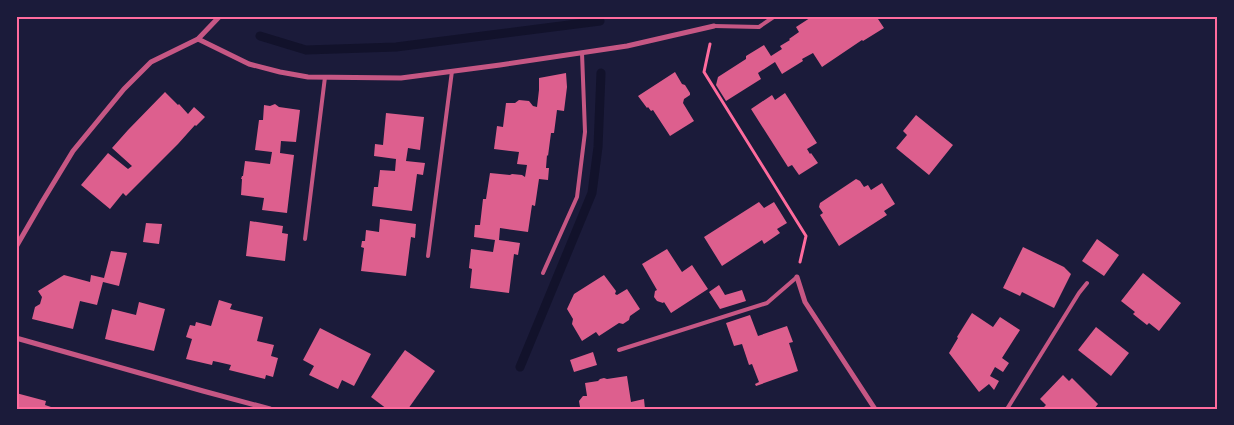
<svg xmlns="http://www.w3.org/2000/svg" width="1234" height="425" font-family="Roboto,sans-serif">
<rect width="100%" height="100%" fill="#1b1b3a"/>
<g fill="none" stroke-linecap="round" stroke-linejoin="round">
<g stroke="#12122b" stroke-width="9">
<path d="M260,36L306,50L396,47L600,21"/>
<path d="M520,367L592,193L598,147L601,73"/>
</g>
</g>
<g fill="#dd5f8e">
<path d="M813,16H876L884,28L863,41L862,40L822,67L813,53L802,59L803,61L782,74L775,62L758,73L761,79L726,101L716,85L718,77L746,59V56L764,45L771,56L782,49L780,46L790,40L789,39L799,32L796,27Z"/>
<path d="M675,72L682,84L685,85L690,93V95L684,99L683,103L694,121L670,136L653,110L651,111L648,107L647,108L638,96Z"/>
<path d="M566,73L567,87L564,111L557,110L554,133H551L548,156L547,155L546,168H549L548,180L539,179L535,206L532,205L528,232L500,228L499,240L520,243L518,255L514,254L509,293L470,288L472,269L469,268L471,249L493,252L495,240L474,237L475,225H480L483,199H486L490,173L510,175L512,174L522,175L525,177L527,165L517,164L519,152L494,149L497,126L503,127L506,103H515L519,100L529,101L533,106L537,107L539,90V78Z"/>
<path d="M165,92L178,105L179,104L188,114L194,107L205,117L196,126L195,125L178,144L126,196L123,193L110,209L81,185L108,153L128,169L132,166L112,148L128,130Z"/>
<path d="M785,93L817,143L807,149L810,154L811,153L818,163L799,175L792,165L788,167L751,109L772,95L775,100Z"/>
<path d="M275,104L279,107L300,110L296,142L281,141L280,153L294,155L287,213L262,210L264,198L241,195L242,179H241L242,176H243L245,161L270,164L272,152L255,150L259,120H263L264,105L270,106Z"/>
<path d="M386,113L424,117L420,150L408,148L406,161L425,163L423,175L417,174L412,211L372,206L374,187H378L380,170L395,171L396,159L374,156L375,144L383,145Z"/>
<path d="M916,115L953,145L929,175L896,148L907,135L903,131Z"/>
<path d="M856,179L860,181L864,187L868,185L871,190L882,183L895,204L884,211L887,215L839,246L820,215L823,213L819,207L820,203Z"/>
<path d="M759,202L764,208L774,202L787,223L777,229L780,233L764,244L762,240L722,266L704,237Z"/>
<path d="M380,219L416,224L415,238L411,237L406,276L361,271L364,248L361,247L362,241H365L366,230L379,232Z"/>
<path d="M250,221L283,226L282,233L288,234L285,261L246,256Z"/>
<path d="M146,223L162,224L159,244L143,242Z"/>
<path d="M1097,239L1119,255L1104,276L1082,261Z"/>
<path d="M1023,247L1064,267L1071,274L1054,308L1022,292L1020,296L1003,288Z"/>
<path d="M667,249L682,272L692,265L708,289L671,313L664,302L663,303L657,301L654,297L655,291L657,290L642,264Z"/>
<path d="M111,251L127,253L119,286L103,282L97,305L80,301L73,329L32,319L35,307L40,304L42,297L38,291L64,275L90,282L91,275L104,278Z"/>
<path d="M1143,273L1181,303L1159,331L1149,323L1147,325L1133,314L1135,312L1121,301Z"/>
<path d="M604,275L616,291L615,294L617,295L627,289L640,309L630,316L629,320L623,324L619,323L599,336L596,332L582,341L572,324L573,319L567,309L574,294Z"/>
<path d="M719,285L725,295L742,290L746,301L720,309L709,292Z"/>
<path d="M219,300L232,304L230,309L263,317L257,341L274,345L271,356L278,358L273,377L266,375L265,379L229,370L231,365L218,362L213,361L212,365L186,359L192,339L186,337L190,325L195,326L196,322L211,326Z"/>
<path d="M139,302L165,309L154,351L105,339L112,309L136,315Z"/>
<path d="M972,313L993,327L1000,317L1020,330L1002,358L1009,363L1003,372L995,367L990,376L999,381L994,390L989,384L979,392L949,353L958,338L957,337Z"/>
<path d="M750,315L758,336L787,326L793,342L789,343L798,371L756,386L755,384L759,382L752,364L749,365L742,344L734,346L726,323Z"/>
<path d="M1096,327L1129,353L1111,376L1078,350Z"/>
<path d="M320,328L371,354L354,386L342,380L338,389L309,375L314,366L303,360Z"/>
<path d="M405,350L435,371L408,409H387L371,397Z"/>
<path d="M593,352L597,365L574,372L570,360Z"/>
<path d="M1063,375L1069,381L1072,378L1098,404L1094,409H1045L1043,408L1046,405L1040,399Z"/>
<path d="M627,376L631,402L644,399L645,409H584L580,407L579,401L583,396H587L585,383L598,381L600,379L604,378L607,379Z"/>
<path d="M16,393L46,401L45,405L57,409H16Z"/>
</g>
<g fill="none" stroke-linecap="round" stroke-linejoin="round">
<path stroke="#ff6b9d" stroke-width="3" d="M710,44L704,72L806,236L800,262"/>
<g stroke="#c65784" stroke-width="4">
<path d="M714,26L759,27L775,16"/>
<path d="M305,239L325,77"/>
<path d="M428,256L452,71"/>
<path d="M543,273L577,197L585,132L582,53"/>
<path d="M619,350L767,303L797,277"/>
<path d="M1007,409L1079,293L1087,283"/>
</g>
<g stroke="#c65784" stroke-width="5">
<path d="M198,39L249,64L280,72L308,77L401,78L500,65L627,46L714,26"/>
<path d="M16,247L42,202L73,151L124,89L151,62L198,39L220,16"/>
<path d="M797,277L805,302L875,409"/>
<path d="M16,338L203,391L270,409"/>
</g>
</g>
<rect width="1234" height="425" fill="none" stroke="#1b1b3a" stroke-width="35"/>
<rect x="18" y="18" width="1198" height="390" fill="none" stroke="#ff6b9d" stroke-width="2"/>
</svg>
